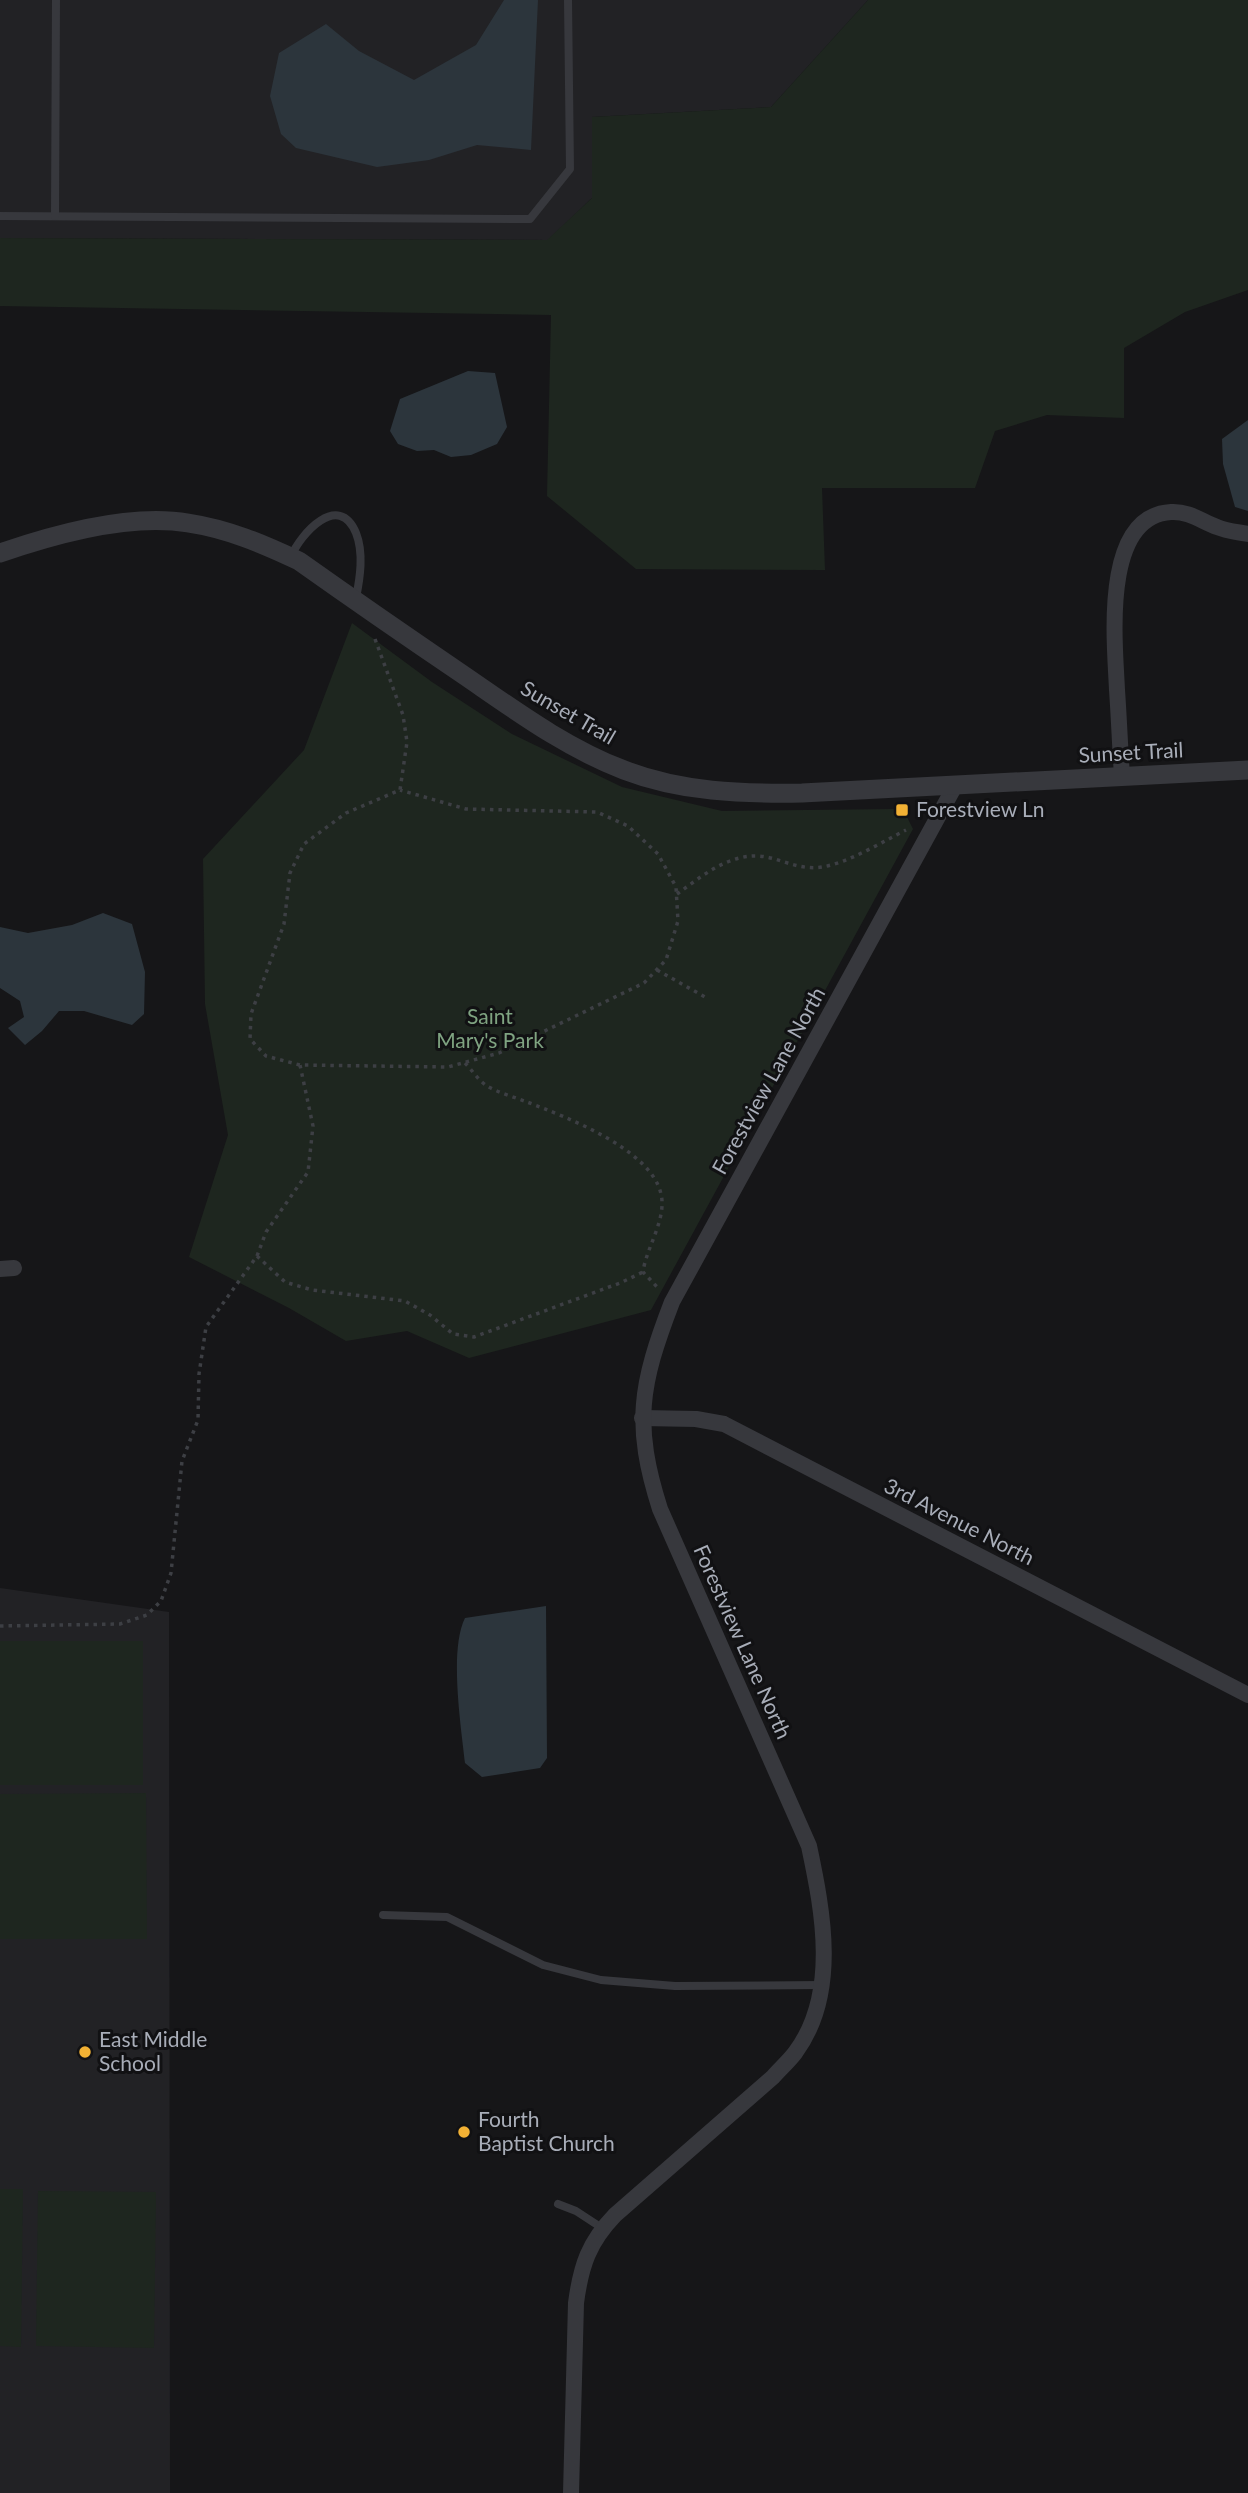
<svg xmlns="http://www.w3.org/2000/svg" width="1248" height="2493" font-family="Lato,sans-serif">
<rect width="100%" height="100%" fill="#161618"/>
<g fill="#222225">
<path d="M0,0H868L771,107L592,117V198L548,240L0,238Z"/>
<path d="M0,1588L169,1612L170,2493H0Z"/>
</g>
<g fill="#1e261f">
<path d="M868,0H1248V290L1185,312L1124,348V418L1047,415L995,431L975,488H822L825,570L636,569L547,496L551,315L0,306V238L547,240L592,198V117L771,107Z"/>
<path d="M352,623L432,682L512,734L622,787L722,811L894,809L906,815L913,829L651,1310L469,1358L407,1331L346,1341L289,1308L189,1257L228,1135L205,1004L203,859L304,750Z"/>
<rect x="0" y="1641" width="143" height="144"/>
<path d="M146,1793L147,1939H0V1794Z"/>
<path d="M0,2189H23L21,2347L0,2346Z"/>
<path d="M38,2191L156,2192L154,2348L36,2346Z"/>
</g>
<g fill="#2c353c">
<path d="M504,0H538L531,150L477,145L429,160L377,167L296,148L281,134L270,96L279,53L326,24L359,51L414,80L476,45Z"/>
<path d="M468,371L495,373L507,427L497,444L471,455L451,457L434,450L417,451L398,444L390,431L400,399Z"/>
<path d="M1248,420V511L1235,507L1223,464L1222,439Z"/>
<path d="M103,913L132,924L145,972L144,1014L132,1025L84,1011H59L42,1031L25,1045L8,1028L24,1017L20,1001L0,988V927L28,933L72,925Z"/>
<path d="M546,1606L547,1758L540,1768L482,1777L465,1763C461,1726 449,1650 465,1618Z"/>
</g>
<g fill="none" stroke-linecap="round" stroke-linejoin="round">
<g stroke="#3d3f44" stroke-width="3.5" stroke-dasharray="3.5 5" stroke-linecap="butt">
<path d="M375,639L403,715L407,742L400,790L346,813L304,844L290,873L284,924L251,1014L250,1039L266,1056L300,1065L448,1067L499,1053L644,983L666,960L678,921L676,887L658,854L628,826L597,812L466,809L400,790"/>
<path d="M677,894C701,877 726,855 758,856C779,857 798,871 822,867C848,863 882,842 906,830"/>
<path d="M657,970L705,997"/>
<path d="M465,1063C472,1070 479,1081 487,1086C499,1093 514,1097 527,1102C566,1117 651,1149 661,1194C667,1219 646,1248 643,1272L659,1289"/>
<path d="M257,1256L285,1282L312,1290L405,1301L430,1315L453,1334L474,1337L620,1283L643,1272"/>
<path d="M0,1626L120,1624L147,1615L161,1601L171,1573L182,1461L198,1420L199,1374L206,1327L257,1256L266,1232L308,1172L313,1126L300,1065"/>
</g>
<g stroke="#37383d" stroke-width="8">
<path d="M0,216L530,219L570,169L568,0"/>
<path d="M55,216L56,0"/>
<path d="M291,557C300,534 339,491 356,533C364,553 360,578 356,598"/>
<path d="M383,1915L447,1917L543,1965L601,1980L675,1986L821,1985"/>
<path d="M558,2204L576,2211L602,2228"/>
</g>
<g stroke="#37383d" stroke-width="16">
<path d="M1122,776C1120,747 1119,718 1117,690C1115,643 1101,516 1171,512C1189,511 1201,521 1217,527C1226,531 1238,532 1248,534"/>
<path d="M0,1269L14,1268"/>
<path d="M642,1418L696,1419L724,1424L1248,1695"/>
<path d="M571,2493L576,2303C581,2265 589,2242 615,2215L773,2077C780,2069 788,2062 795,2053C839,1994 823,1912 809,1846L660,1509C633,1424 640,1385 672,1302L956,784"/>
</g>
<path stroke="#37383d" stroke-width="19" d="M0,553C55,534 130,513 188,523C228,529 263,544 299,561C354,600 409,638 465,676C516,711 566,748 624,770C681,792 742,794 802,793L1248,770"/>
</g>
<g fill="#f2b134" stroke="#111113" stroke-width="2.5">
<rect x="895" y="803" width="14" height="14" rx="3.5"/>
<circle cx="85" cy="2052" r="7"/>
<circle cx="464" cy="2132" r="7"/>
</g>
<g text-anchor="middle" stroke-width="6" stroke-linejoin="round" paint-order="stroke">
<g font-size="21" fill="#a8adb8" stroke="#111113">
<text transform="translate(568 713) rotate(30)" y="7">Sunset Trail</text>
<text transform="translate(1131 753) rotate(-3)" y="7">Sunset Trail</text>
<text transform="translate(769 1081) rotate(-61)" y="7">Forestview Lane North</text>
<text transform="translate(959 1522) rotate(27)" y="7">3rd Avenue North</text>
<text transform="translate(742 1642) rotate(66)" y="7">Forestview Lane North</text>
</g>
<g font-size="21" fill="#a8adb8" stroke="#111113" text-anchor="start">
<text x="916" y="817">Forestview Ln</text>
<text x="99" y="2047">East Middle<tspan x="99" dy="24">School</tspan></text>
<text x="478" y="2127">Fourth<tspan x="478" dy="24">Baptist Church</tspan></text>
</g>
<g font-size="21" fill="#7fa381" stroke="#111113">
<text x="490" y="1024">Saint<tspan x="490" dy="24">Mary's Park</tspan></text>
</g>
</g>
</svg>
